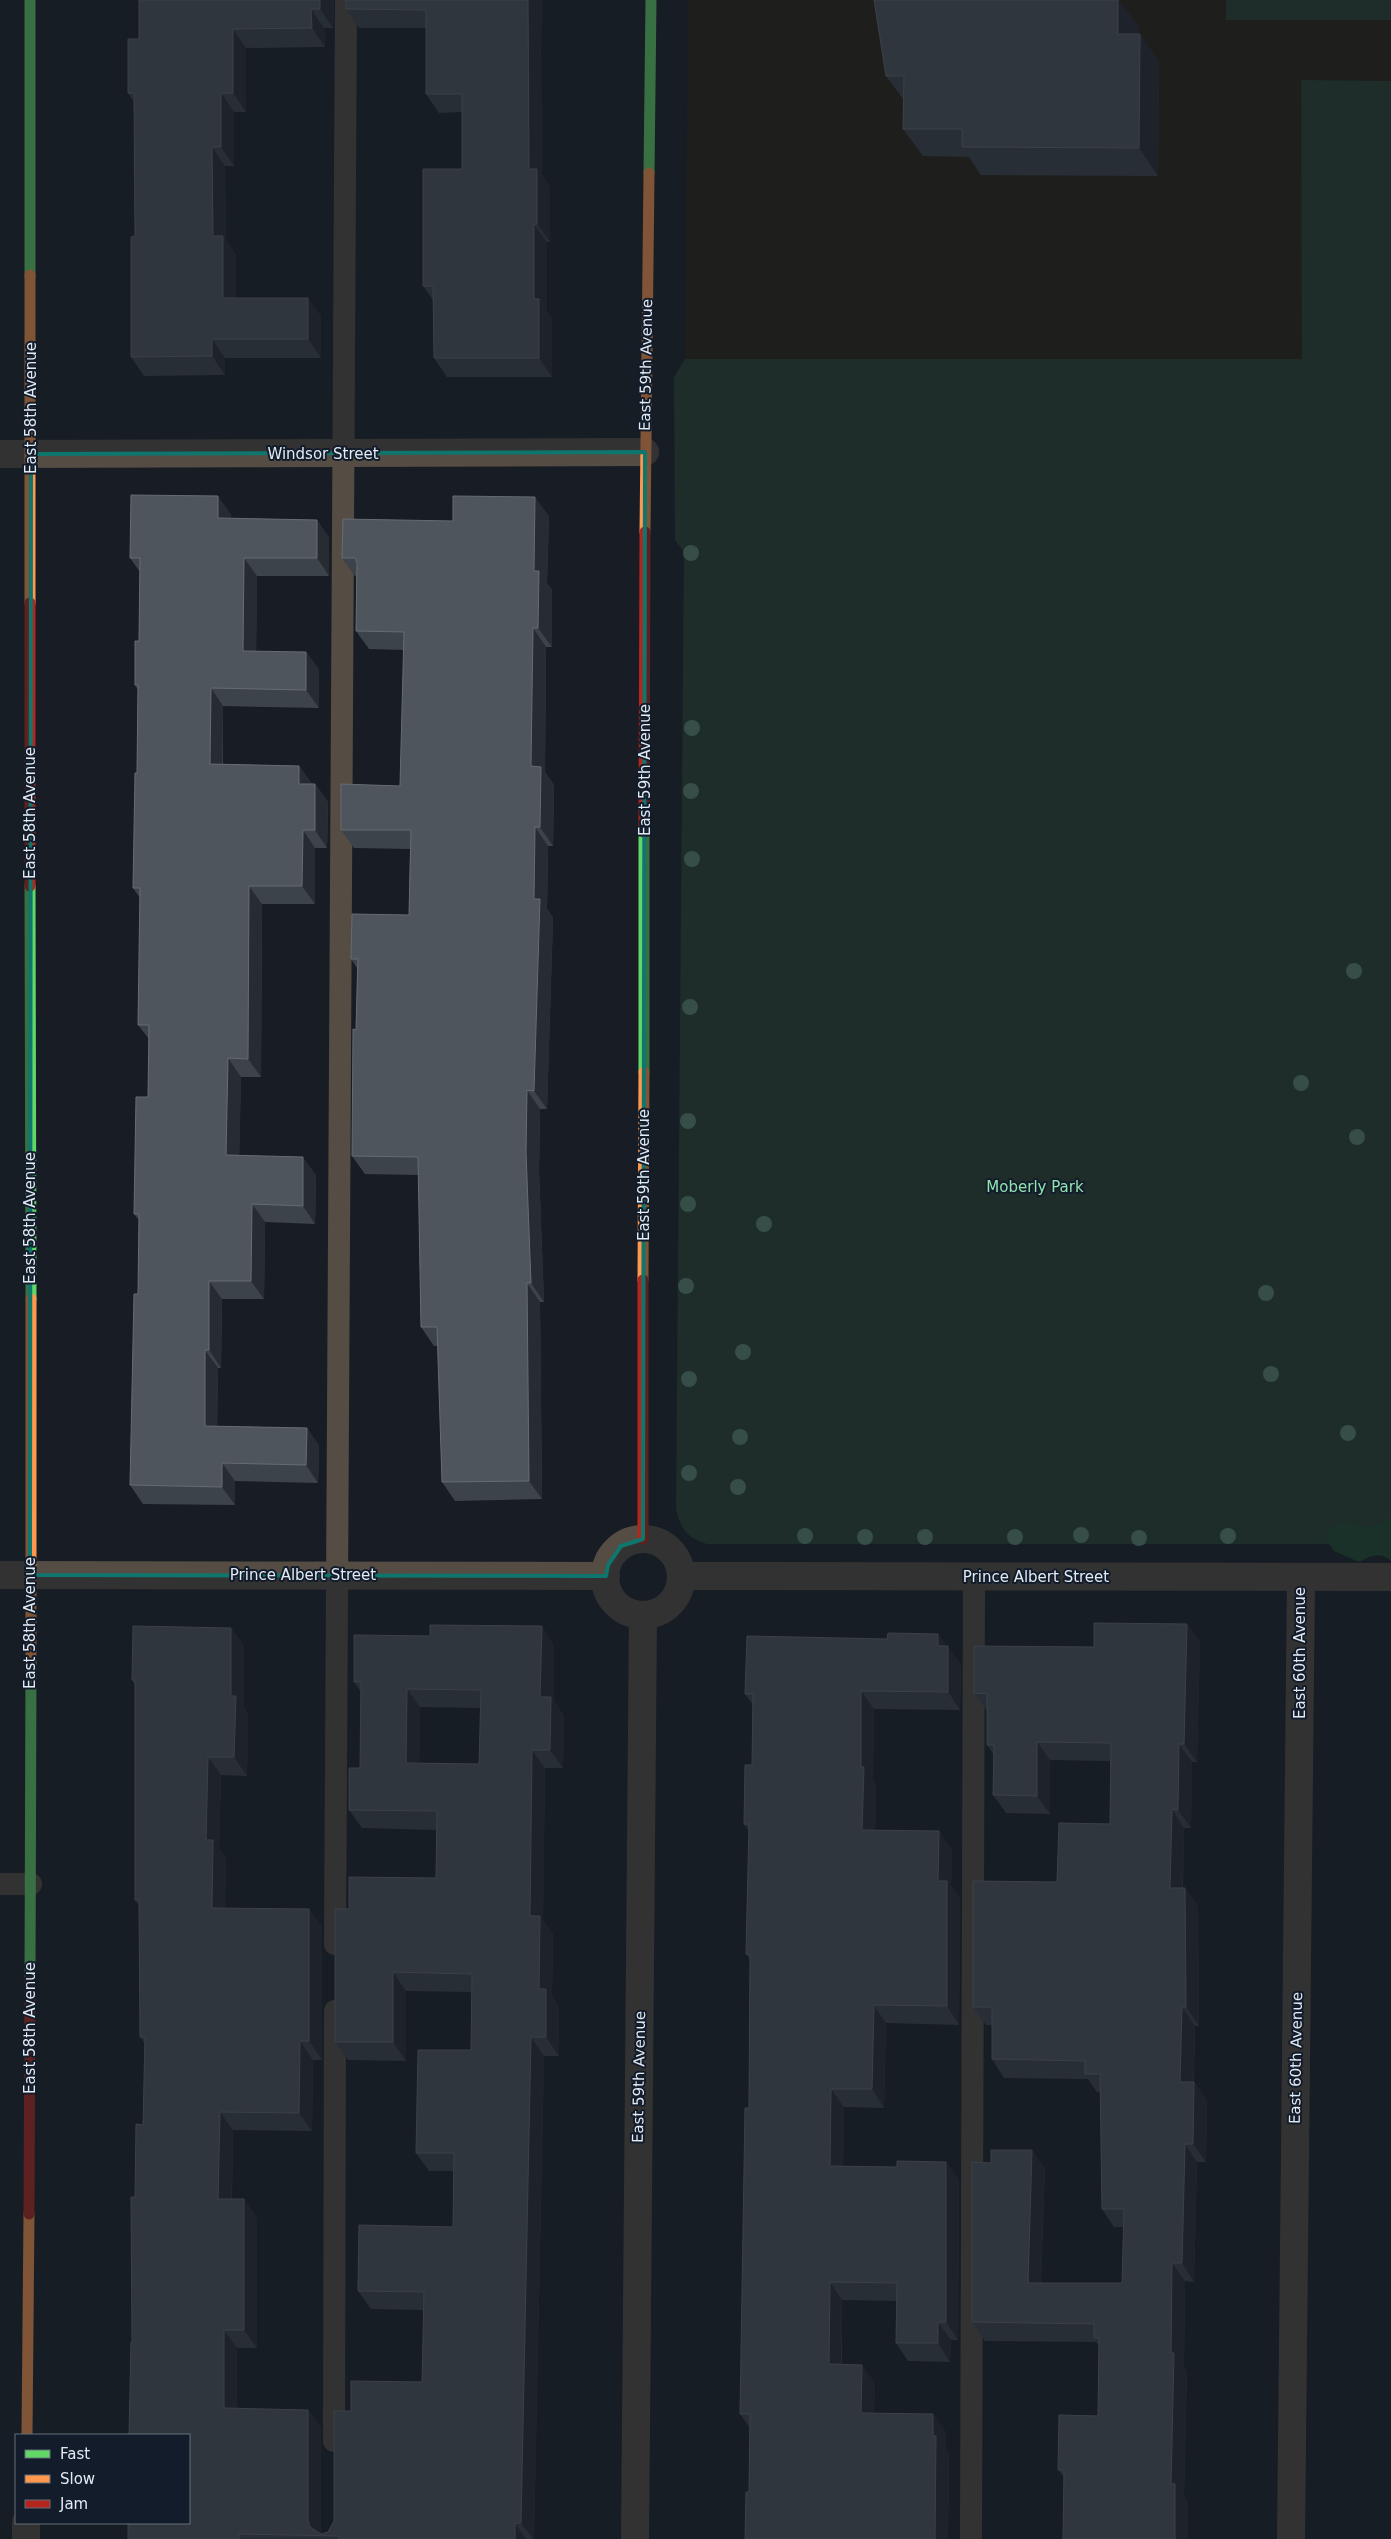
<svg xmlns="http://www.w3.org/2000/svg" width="1391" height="2539" font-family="'DejaVu Sans',sans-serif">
<rect width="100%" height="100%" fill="#181d25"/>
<path fill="#272114" d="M688,0H1391V81L1301,80L1303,359H685Z"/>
<g fill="#264030">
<rect x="1226" y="0" width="165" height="20"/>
<path d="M1301,80L1391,81V1544H707C688,1539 680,1528 676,1509L684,552L675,540L674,377L685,359H1302Z"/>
</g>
<path fill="#1b4a30" d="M1391,1518V1561C1381,1551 1370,1556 1359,1562L1334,1551L1325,1538C1339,1510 1356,1530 1373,1526C1379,1525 1386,1521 1391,1518Z"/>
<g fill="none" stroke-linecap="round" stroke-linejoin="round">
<g stroke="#554d44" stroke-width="22">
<path d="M0,1884H31"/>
<path d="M335,1944L346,0"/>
<path d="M334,2441L335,2011"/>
<path d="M971,2539L974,1577"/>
</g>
<g stroke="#554d44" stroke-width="28">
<path d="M0,454L645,452"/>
<circle cx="643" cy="1577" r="38"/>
<path d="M0,1575L606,1576"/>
<path d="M681,1576L1391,1577"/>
<path d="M26,2539V2523"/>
<path d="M635,2539L643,1615"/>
<path d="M1291,2539L1301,1577"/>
</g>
<g stroke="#63d668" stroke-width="11">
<path d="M30,0V275"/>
<path d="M649,173L651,0"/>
<path d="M30,886L31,1299"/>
<path d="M644,1072V832"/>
<path d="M30,1978L31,1663"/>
</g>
<g stroke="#ff974d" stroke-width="11">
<path d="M30,275V603"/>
<path d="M645,532L649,173"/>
<path d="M643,1280L644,1072"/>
<path d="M31,1299V1663"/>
<path d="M27,2435L29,2214"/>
</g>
<g stroke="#b3261e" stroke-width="11">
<path d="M30,603V886"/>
<path d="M644,832L645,532"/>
<path d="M643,1539V1280"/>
<path d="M29,2214L30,1978"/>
</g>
</g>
<g fill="#5b8a71">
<circle cx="691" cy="553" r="8"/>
<circle cx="692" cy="728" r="8"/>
<circle cx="691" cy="791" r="8"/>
<circle cx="692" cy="859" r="8"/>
<circle cx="1354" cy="971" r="8"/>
<circle cx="690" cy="1007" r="8"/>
<circle cx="1301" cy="1083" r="8"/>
<circle cx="688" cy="1121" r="8"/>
<circle cx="1357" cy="1137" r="8"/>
<circle cx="688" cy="1204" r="8"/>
<circle cx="764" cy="1224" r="8"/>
<circle cx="686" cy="1286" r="8"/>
<circle cx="1266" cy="1293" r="8"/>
<circle cx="743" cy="1352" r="8"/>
<circle cx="1271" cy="1374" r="8"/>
<circle cx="689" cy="1379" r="8"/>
<circle cx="1348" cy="1433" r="8"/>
<circle cx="740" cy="1437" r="8"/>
<circle cx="689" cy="1473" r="8"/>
<circle cx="738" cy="1487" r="8"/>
<circle cx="1081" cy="1535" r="8"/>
<circle cx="805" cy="1536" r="8"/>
<circle cx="1228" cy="1536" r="8"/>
<circle cx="865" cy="1537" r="8"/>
<circle cx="925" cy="1537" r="8"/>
<circle cx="1015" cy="1537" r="8"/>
<circle cx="1139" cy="1538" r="8"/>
</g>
<g fill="#3d434a" fill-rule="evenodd">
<path d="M334,0L333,28H324L325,47L246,48V112H234V166H225L226,240L236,255V298L321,316V358H225V375L144,376L131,357L135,236L134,102L128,93L139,39Z"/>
<path d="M542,0L541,46L542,175L550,187V242H547V312L552,318V377H447L434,358L433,300L423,286L462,169V112L439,113L426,94V28H359L346,9Z"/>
<path d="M1138,26V34L1159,62L1158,176L981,175L969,157L923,156L903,129L904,100L886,76Z"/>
<path d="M231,514V518L317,520L329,538V576H257L256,652H306L319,670V708L223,706V764L299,766L312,784H315L328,802L327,848H315V904H262L261,1077H241L239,1155L316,1175L315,1224L265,1222L264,1299H222L221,1368H218L217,1426L307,1428L319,1446L318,1483L235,1481V1505L143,1504L130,1485L138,1294L139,1220L134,1214L148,1097L149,1039L138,1025L140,898L133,888L137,773L138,690L135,685L139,641L140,572L130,558Z"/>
<path d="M549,516L547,583L552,590V647H546L545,772L554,785L553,846H548L547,909L553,918L547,1109H540L539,1171L544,1302H540L542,1499L455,1501L442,1482L438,1346H434L421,1327L419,1175L365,1174L352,1156L356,1030L357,968L351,959L409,915L410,849L354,848L341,830L400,786L404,650L369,649L356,631V576H355L342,558L453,521Z"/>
<path d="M1187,1624L1200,1642L1197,1762H1192L1191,1828H1184L1183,1888H1185L1198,1906L1199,2026H1195L1194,2082L1207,2101L1206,2162H1197L1194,2282L1185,2281L1184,2368L1187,2371L1184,2497L1188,2502V2539H1063L1064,2477L1058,2470L1098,2416L1099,2346L1096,2342L985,2341L972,2322L1045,2168L1041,2283H1122L1124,2227H1114L1102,2209L1100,2092H1097L1088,2079L1004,2078L992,2059V2025H986L973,2007L1057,1882L1110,1824V1761L1050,1760V1814L1006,1813L993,1795L994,1755L987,1745V1711L974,1693L1094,1647Z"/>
<path d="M231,1628L244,1646V1708L248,1715L247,1776L221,1775L219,1849L226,1858L225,1908L309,1909L322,1927V2060H313L312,2131L233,2130L232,2199H244L257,2218V2348H237V2409L308,2410L321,2428V2534L328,2532L334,2521L351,2411L422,2382L424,2310L371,2309L358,2291L453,2227V2171H429L416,2153L471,2050L472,1992L406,1991V2061L348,2060L335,2042L349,1909L436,1878V1830L362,1828L349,1810L360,1768L361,1692L354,1682L554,1645V1701L564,1716L563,1768H545L543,1920L553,1934L552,1996L559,2007V2056H544L534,2539H128L135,2197L143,2125L145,2044L140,2037L139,1906L135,1900V1685L132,1680ZM420,1707L481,1708L479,1764L419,1763Z"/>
<path d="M947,1646L961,1665L960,1710L874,1709L873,1780L876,1785L875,1830L952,1849L951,1886L960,1899L959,2025L886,2023L884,2108L844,2107L843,2166L959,2180L958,2340H951L950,2362L908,2361L896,2343V2301L842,2300V2364L875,2383L874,2413L946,2432V2449L949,2454L948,2539H745L749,2492L750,2428L740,2414L749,2108L750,1959L746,1954L749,1831L744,1824L752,1765L753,1705L745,1694Z"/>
</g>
<g fill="#272c33">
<path d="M320,0H334L333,28L320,9Z"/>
<path d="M528,0H542L541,46L542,175L550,187V242L537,224L529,169Z"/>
<path d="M1118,0H1119L1138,26V62L1118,34Z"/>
<path d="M311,9L324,28L325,47L312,28Z"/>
<path d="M233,29L246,48V112L233,93Z"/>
<path d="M1140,34L1159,62L1158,176L1139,148Z"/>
<path d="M221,93L234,112V166L221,147Z"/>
<path d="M212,147L225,166L226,240L236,255V317L223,298L213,236Z"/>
<path d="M534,224L547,242V312L552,318V377L539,358L534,299Z"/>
<path d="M308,298L321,316V358L308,339Z"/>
<path d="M212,339L225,358V375L212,356Z"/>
<path d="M218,496L231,514V536L218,518Z"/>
<path d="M535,497L549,516L547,583L552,590V647L538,628L534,571Z"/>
<path d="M317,520L329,538V576L317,558Z"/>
<path d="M244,558L257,576L256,670L243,651Z"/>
<path d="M533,628L546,647L545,772L554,785L553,846L540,827L531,766Z"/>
<path d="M306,652L319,670V708L306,690Z"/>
<path d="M211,688L223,706L222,782L210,764Z"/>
<path d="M299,766L312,784H299Z"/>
<path d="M315,784L328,802L327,848L315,830Z"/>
<path d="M535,827L548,846L547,909L553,918L547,1109L534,1091V899Z"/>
<path d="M303,830L315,848V904L302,886Z"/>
<path d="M249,886L262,904L261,1077L248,1059Z"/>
<path d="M228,1058L241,1077L239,1173L226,1155Z"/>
<path d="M527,1090L540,1109L539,1171L544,1302L531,1283L526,1152Z"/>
<path d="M303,1157L316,1175L315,1224L303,1206Z"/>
<path d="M252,1204L265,1222L264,1299L251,1281Z"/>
<path d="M209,1281L222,1299L221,1368L209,1350Z"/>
<path d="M527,1283L540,1302L542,1499L529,1481Z"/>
<path d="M205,1350L218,1368L217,1444L205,1426Z"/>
<path d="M307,1428L319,1446L318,1483L306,1465Z"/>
<path d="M222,1463L235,1481V1505L222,1487Z"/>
<path d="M1187,1624L1200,1642L1197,1762L1184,1744Z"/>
<path d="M542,1626L554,1645V1701L564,1716L563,1768L550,1750L540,1697Z"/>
<path d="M231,1628L244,1646V1708L248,1715L247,1776L234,1757L231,1696Z"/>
<path d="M938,1634L961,1665L960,1710L948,1692L938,1646Z"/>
<path d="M407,1689L420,1707L419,1781L406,1763Z"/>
<path d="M861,1691L874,1709L873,1780L876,1785L875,1848L862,1830L861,1767Z"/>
<path d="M1037,1742L1050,1760V1814L1037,1796Z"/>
<path d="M1179,1744L1192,1762L1191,1828L1178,1810Z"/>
<path d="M532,1750L545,1768L543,1920L553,1934L552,1996L559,2007V2056L546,2037L539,1989L530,1916Z"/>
<path d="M208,1757L221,1775L219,1849L226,1858L225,1926L212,1908L206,1840Z"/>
<path d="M1172,1809L1184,1828L1182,1906L1170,1888Z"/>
<path d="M939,1831L952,1849L951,1886L960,1899L959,2025L947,2006L938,1881Z"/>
<path d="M1185,1888L1198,1906L1199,2026L1186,2007Z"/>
<path d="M309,1909L322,1927V2060L309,2041Z"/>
<path d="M393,1972L406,1991V2061L393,2042Z"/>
<path d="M874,2005L886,2023L884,2108L872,2089Z"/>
<path d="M1182,2007L1195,2026L1193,2100L1180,2082Z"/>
<path d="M531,2037L544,2056L534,2539H533L521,2523Z"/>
<path d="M300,2041L313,2060L312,2131L299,2113Z"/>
<path d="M1194,2082L1207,2101L1206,2162L1193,2144Z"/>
<path d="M831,2089L844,2107L843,2184L830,2166Z"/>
<path d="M220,2112L233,2130L231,2217L218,2199Z"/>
<path d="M1185,2144L1197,2162L1194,2282L1182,2263Z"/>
<path d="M1032,2150L1045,2168L1040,2301L1028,2283Z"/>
<path d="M946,2162L959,2180L958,2340L946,2322Z"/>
<path d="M244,2199L257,2218V2348L244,2330Z"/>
<path d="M1172,2263L1185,2281L1184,2368L1187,2371L1184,2497L1188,2502V2539H1175L1171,2484Z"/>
<path d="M830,2282L842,2300L841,2382L829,2364Z"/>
<path d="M938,2322L951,2340L950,2362L938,2343Z"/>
<path d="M224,2330L237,2348V2427L224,2408Z"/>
<path d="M862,2365L875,2383L874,2431L861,2413Z"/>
<path d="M308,2410L321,2428V2535H318L308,2521Z"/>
<path d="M933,2414L946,2432V2449L949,2454L948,2539H935Z"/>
<path d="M308,2521L318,2535L310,2527Z"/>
<path d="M515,2523L526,2539H515Z"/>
</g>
<g fill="#4f555c" stroke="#666c74" fill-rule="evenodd">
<path d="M139,0H320V9H311L312,28L233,29V93H221V147H212L213,236H223V298H308V339H212V356L131,357V237L135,236L134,93H128V39H139Z"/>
<path d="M346,0H528L529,169H537V224H534V299H539V358H434L433,286H423V169H462V94H426V10L346,9Z"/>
<path d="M874,0H1118V34H1140L1139,148L962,147V129H903L904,76H886Z"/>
<path d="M131,495L218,496V518L317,520V558H244L243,651L306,652V690L211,688L210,764L299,766V784H315V830H303L302,886H249L248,1059L228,1058L226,1155L303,1157V1206L252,1204L251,1281H209V1350H205V1426L307,1428L306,1465L222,1463V1487L130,1485L134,1294H138L139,1214H134L136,1097H148L149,1025H138L140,888H133L135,773H137L138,685H135V641H139L140,558H130Z"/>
<path d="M453,496L535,497L534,571H539L538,628H533L531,766L541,767L540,827H535L534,899H540L534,1091L527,1090L526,1152L531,1283H527L529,1481L442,1482L437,1327H421L418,1157L352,1156L353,1029L356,1030L358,959H351L352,914L409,915L411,830H341V784L400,786L404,632L356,631L357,563L355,558H342L343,519L453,521Z"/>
<path d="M1094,1623L1187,1624L1184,1744H1179L1178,1810L1172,1809L1170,1888H1185L1186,2007H1182L1180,2082H1194L1193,2144H1185L1182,2263H1172L1171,2353H1174L1171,2484H1175V2539H1063L1064,2470H1058L1059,2415L1098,2416L1099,2338H1094V2324L972,2322V2162L991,2163V2150H1032L1028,2283H1122L1124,2209H1102L1100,2074H1085V2061L992,2059V2007H973V1881L1057,1882L1059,1823L1110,1824L1111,1743L1037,1742V1796L993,1795L994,1745H987V1694L974,1693V1646L1094,1647Z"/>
<path d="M430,1625L542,1626L540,1697H551L550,1750H532L530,1916H540L539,1989H546V2037H531L521,2523H515V2539H339V2536L239,2534V2539H128V2523H189V2435H129L131,2342H132L131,2197H135L136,2124L143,2125L145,2037H140L139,1900H135V1680H132L133,1626L231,1628V1696H236L234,1757H208L206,1840H213L212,1908L309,1909V2041H300L299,2113L220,2112L218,2199H244V2330H224V2408L308,2410V2521L310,2527L321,2534L328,2532L334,2521V2411H351V2381L422,2382L424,2292L358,2291L359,2225L453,2227L454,2153H416L418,2050H471L472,1974L393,1972V2042H335V1909H349V1877L436,1878L437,1811L349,1810V1768H360L361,1682H354V1635L430,1636ZM407,1689L481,1690L479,1764L406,1763Z"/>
<path d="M888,1633L938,1634V1646H948V1692L861,1691V1767H864L862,1830L939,1831L938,1881H947V2006L874,2005L872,2089H831L830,2166L897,2167V2161L946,2162V2322H938V2343H896L897,2283L830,2282L829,2364L862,2365L861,2413L933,2414V2436H936L935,2539H745L746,2492H749L750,2414H740L745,2108H749L750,1954H746L749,1824H744L745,1765H752L753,1694H745L747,1636L887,1639Z"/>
</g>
<path d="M0 0H1391V2539H0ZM645,452L643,1539L621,1546L608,1565L606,1576L30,1575L31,454Z" fill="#181d25" fill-opacity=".55" fill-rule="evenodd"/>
<path fill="none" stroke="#0f766e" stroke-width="4" stroke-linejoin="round" d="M645,452L643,1539L621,1546L608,1565L606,1576L30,1575L31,454Z"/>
<g text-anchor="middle" stroke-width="4" stroke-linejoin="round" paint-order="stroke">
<g font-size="15" fill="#e2eaf4" stroke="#121c2b">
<text transform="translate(646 365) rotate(-89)" y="5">East 59th Avenue</text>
<text transform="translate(31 408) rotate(-90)" y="5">East 58th Avenue</text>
<text x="323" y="459">Windsor Street</text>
<text transform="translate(645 770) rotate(-90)" y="5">East 59th Avenue</text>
<text transform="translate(30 813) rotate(-90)" y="5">East 58th Avenue</text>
<text transform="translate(644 1175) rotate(-90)" y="5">East 59th Avenue</text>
<text transform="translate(30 1218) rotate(-90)" y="5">East 58th Avenue</text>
<text x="303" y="1580">Prince Albert Street</text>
<text x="1036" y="1582">Prince Albert Street</text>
<text transform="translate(30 1623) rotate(-90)" y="5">East 58th Avenue</text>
<text transform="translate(1300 1653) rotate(-90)" y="5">East 60th Avenue</text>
<text transform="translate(30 2028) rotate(-90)" y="5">East 58th Avenue</text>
<text transform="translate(1296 2058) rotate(-89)" y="5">East 60th Avenue</text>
<text transform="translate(639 2077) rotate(-89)" y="5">East 59th Avenue</text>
</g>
<g font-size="15" fill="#92e3af" stroke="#121c2b">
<text x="1035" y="1192">Moberly Park</text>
</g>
</g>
<rect x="15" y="2434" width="175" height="90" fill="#121c2b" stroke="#656e7b"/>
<rect x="25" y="2450" width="25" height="8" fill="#63d668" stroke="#656e7b"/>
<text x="60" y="2459" font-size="15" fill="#e2eaf4">Fast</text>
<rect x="25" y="2475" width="25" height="8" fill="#ff974d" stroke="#656e7b"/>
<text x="60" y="2484" font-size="15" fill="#e2eaf4">Slow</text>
<rect x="25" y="2500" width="25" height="8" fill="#b3261e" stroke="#656e7b"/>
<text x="60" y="2509" font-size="15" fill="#e2eaf4">Jam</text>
</svg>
